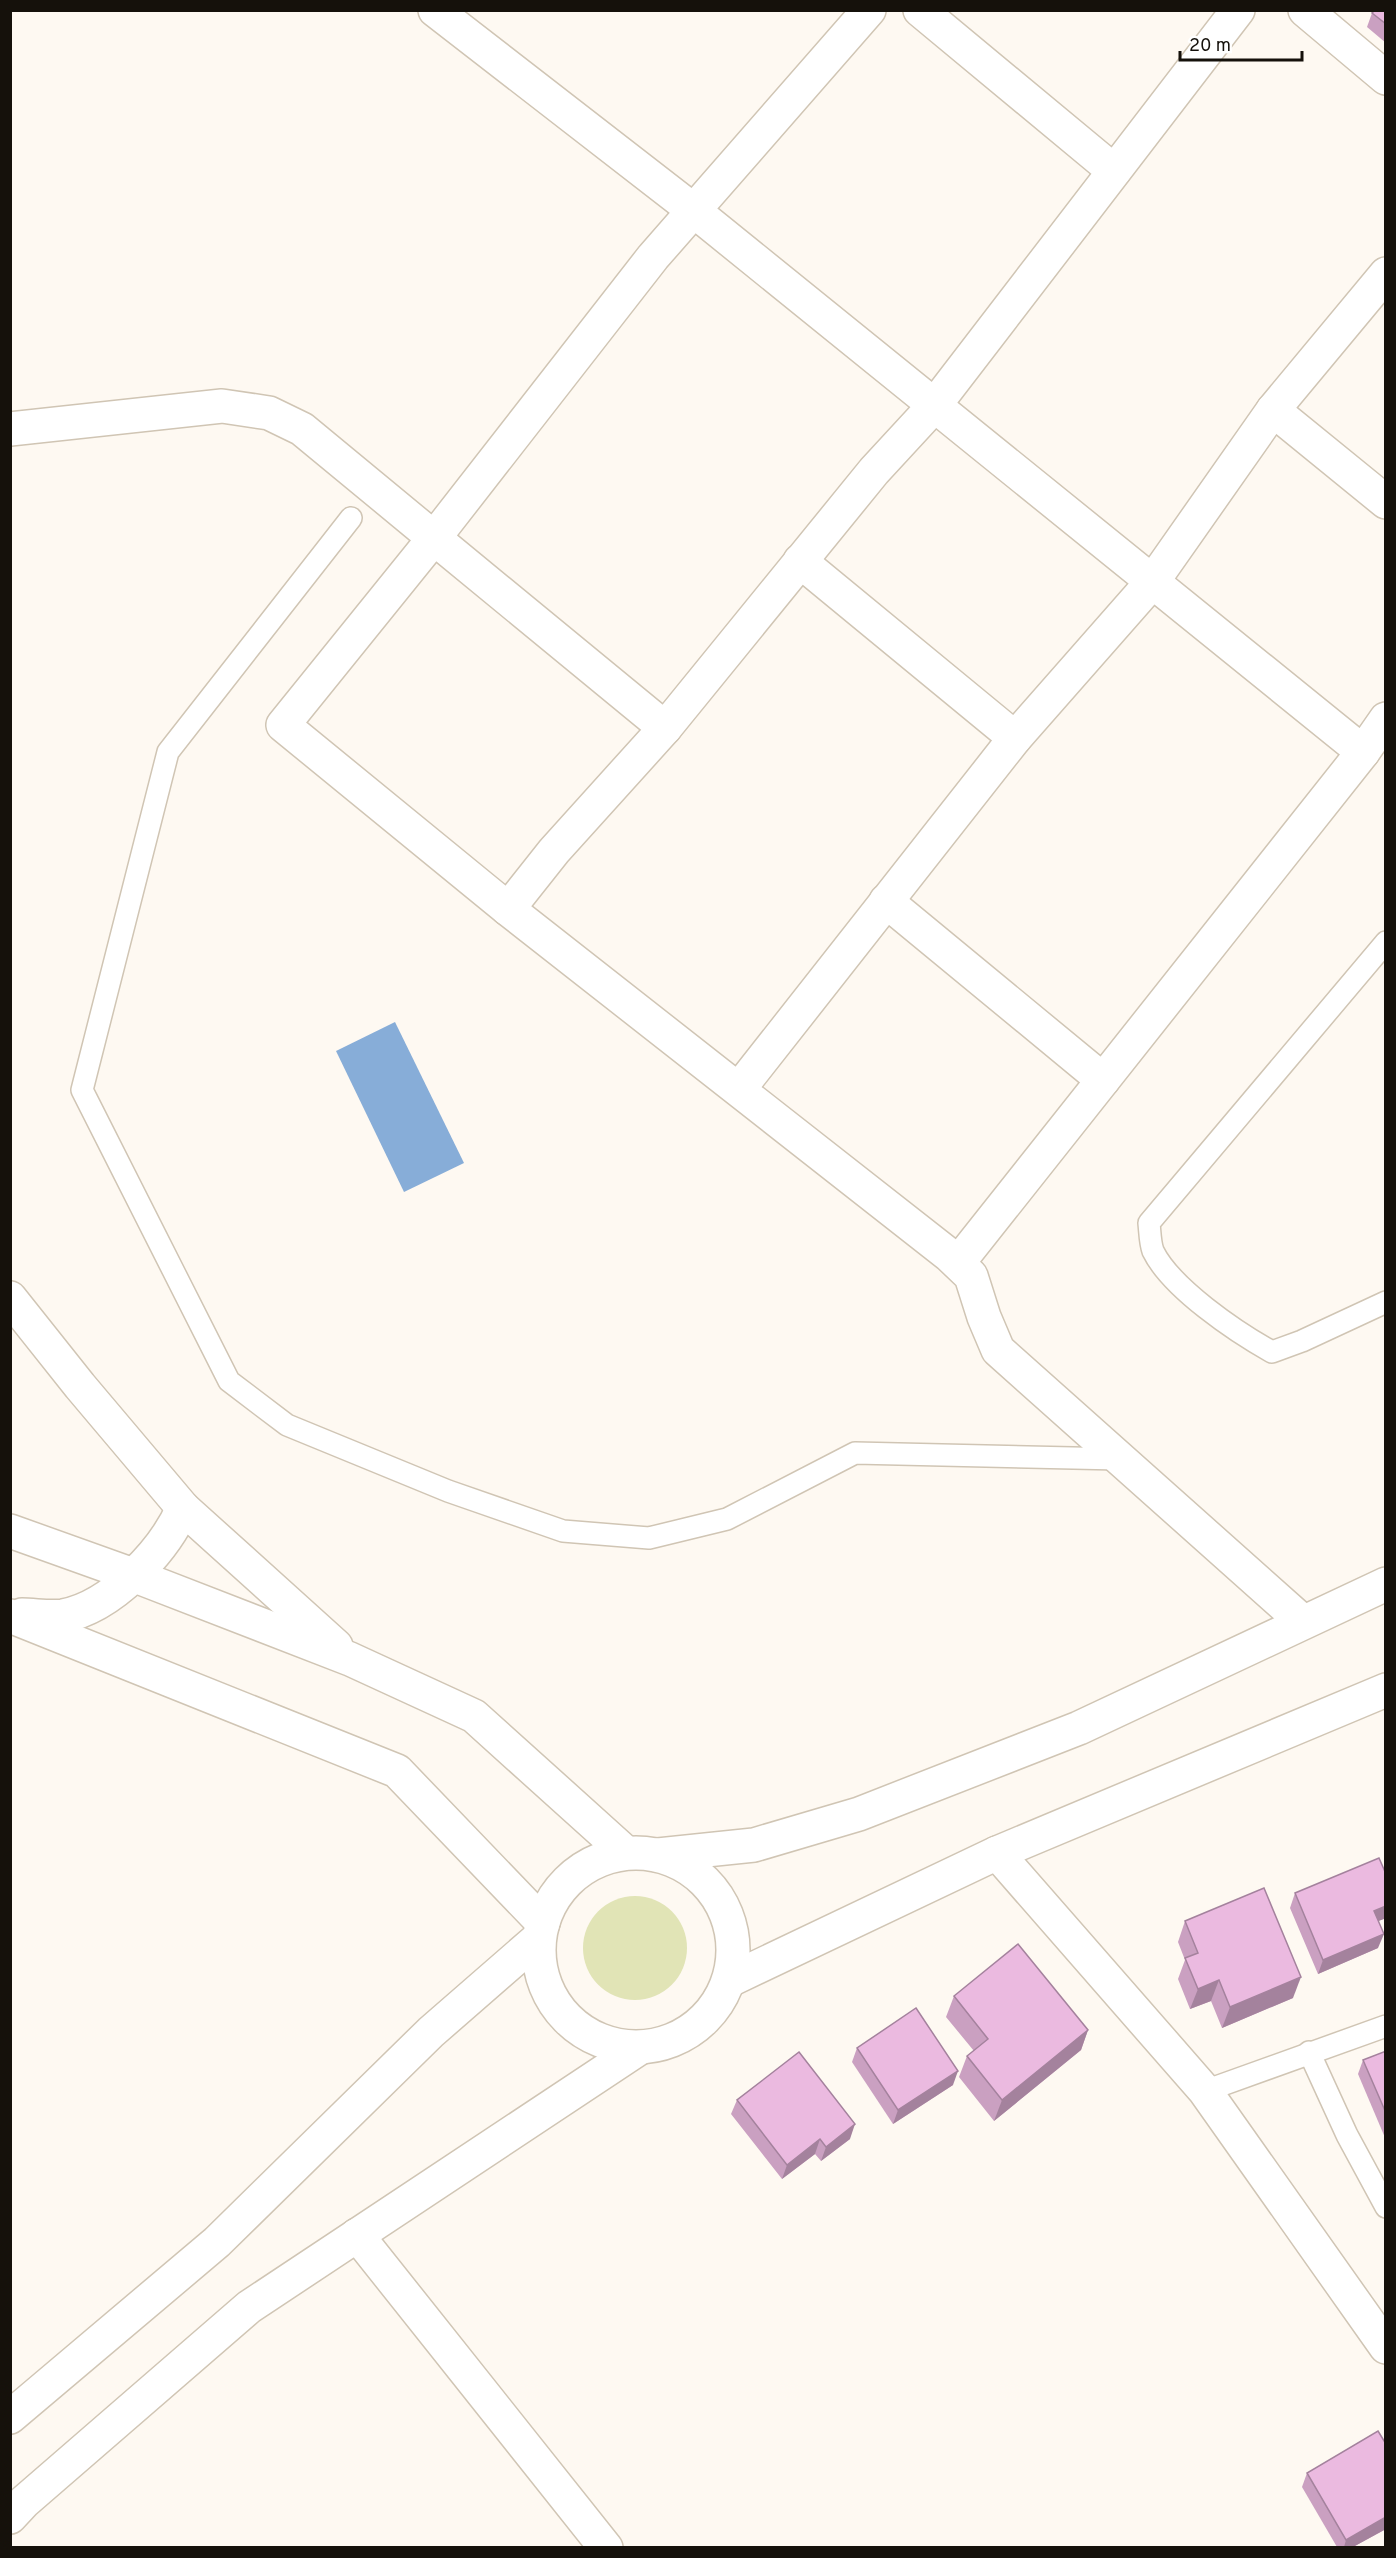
<svg xmlns="http://www.w3.org/2000/svg" width="1396" height="2558" font-family="Overpass,sans-serif">
<rect width="100%" height="100%" fill="#fef9f2"/>
<circle fill="#e1e4b6" cx="635" cy="1948" r="52"/>
<path fill="#87add8" d="M395,1022L464,1163L404,1192L336,1051Z"/>
<g fill="none" stroke-linecap="round" stroke-linejoin="round">
<defs>
<g id="service">
<path d="M351,518L168,752L82,1090L229,1381L287,1425L448,1491L563,1531L649,1538L727,1519L855,1453L1119,1459"/>
<path d="M1386,942L1149,1223C1150,1232 1150,1243 1153,1251C1171,1288 1236,1332 1272,1352L1302,1341L1386,1302"/>
<path d="M1309,2052L1347,2135L1386,2207"/>
<path d="M1205,2091L1386,2026"/>
</g>
<g id="minor">
<path d="M435,10L693,210L1363,752L1386,719"/>
<path d="M920,10L1114,171"/>
<path d="M1238,10L934,406L874,471L665,728L554,851L508,909L949,1255L971,1276L984,1317L998,1350L1303,1622"/>
<path d="M1305,10L1386,78"/>
<path d="M1273,410L1386,502"/>
<path d="M10,429L222,406L269,413L302,429L434,538L283,725L508,909"/>
<path d="M800,561L1015,738"/>
<path d="M665,728L434,538L653,257L869,10"/>
<path d="M886,901L1103,1080"/>
<path d="M739,1089L1015,738L1153,581L1273,410L1386,274"/>
<path d="M958,1263L1363,752"/>
<path d="M997,1853L1205,2091L1386,2347"/>
<path d="M357,2235L606,2548"/>
</g>
<g id="tertiary">
<path d="M10,1298L80,1386L183,1508L336,1646"/>
<path d="M10,1531L133,1575L350,1659L474,1716L626,1853"/>
<path d="M22,1615C35,1615 50,1618 63,1616C112,1607 164,1551 183,1508"/>
<path d="M10,1616L397,1771L543,1923"/>
<circle cx="636" cy="1950" r="97"/>
<path d="M658,1855L754,1845L859,1814L1079,1728L1386,1584"/>
<path d="M730,1980L997,1853L1386,1690"/>
<path d="M10,2417L217,2242L431,2032L539,1938"/>
<path d="M10,2517L24,2502L249,2307L638,2049"/>
</g>
</defs>
<use href="#service" stroke="#d0c5b4" stroke-width="24"/>
<use href="#minor" stroke="#d0c5b4" stroke-width="36"/>
<use href="#tertiary" stroke="#d0c5b4" stroke-width="36"/>
<use href="#service" stroke="#fff" stroke-width="21"/>
<use href="#minor" stroke="#fff" stroke-width="33"/>
<use href="#tertiary" stroke="#fff" stroke-width="33"/>
</g>
<g fill="#caa0c1">
<path d="M1386,10V43L1367,27L1372,13Z"/>
<path d="M1386,1874V1918L1378,1921V1948L1318,1974L1290,1908L1295,1893Z"/>
<path d="M1185,1921L1293,1998L1222,2028L1211,2001L1190,2009L1178,1979L1185,1960L1178,1942Z"/>
<path d="M954,1996L1088,2030L1081,2050L994,2121L959,2077L967,2056L974,2051L946,2017Z"/>
<path d="M857,2048L953,2085L893,2124L852,2062Z"/>
<path d="M1386,2051V2140L1358,2074L1363,2060Z"/>
<path d="M737,2100L850,2139L821,2161L815,2154L782,2179L731,2114Z"/>
<path d="M1386,2444V2529L1353,2547H1337L1302,2487L1307,2473Z"/>
</g>
<g fill="#a4829d">
<path d="M1386,1906V1918L1369,1925L1374,1911Z"/>
<path d="M1384,1934L1378,1948L1318,1974L1323,1960Z"/>
<path d="M1301,1977L1293,1998L1222,2028L1230,2007Z"/>
<path d="M1219,1980L1211,2001L1190,2009L1198,1989Z"/>
<path d="M1088,2030L1081,2050L994,2121L1002,2100Z"/>
<path d="M958,2071L953,2085L893,2124L898,2110Z"/>
<path d="M855,2124L850,2139L821,2161L826,2147Z"/>
<path d="M820,2139L815,2154L782,2179L787,2165Z"/>
<path d="M1386,2517V2529L1353,2547H1344L1346,2540Z"/>
</g>
<g fill="#ebbae0" stroke="#a4829d" stroke-width="1.5">
<path d="M1375,10H1386V24L1372,13Z"/>
<path d="M1379,1858L1386,1874V1906L1374,1911L1384,1934L1323,1960L1295,1893Z"/>
<path d="M1264,1888L1301,1977L1230,2007L1219,1980L1198,1989L1185,1958L1198,1953L1185,1921Z"/>
<path d="M1018,1944L1088,2030L1002,2100L967,2056L988,2039L954,1996Z"/>
<path d="M916,2008L958,2071L898,2110L857,2048Z"/>
<path d="M1386,2051V2113L1363,2060Z"/>
<path d="M799,2052L855,2124L826,2147L820,2139L787,2165L737,2100Z"/>
<path d="M1378,2431L1386,2444V2517L1346,2540L1307,2473Z"/>
</g>
<rect width="1396" height="2558" fill="none" stroke="#15110b" stroke-width="24"/>
<path d="M1180 51v9h122v-9" fill="none" stroke="#15110b" stroke-width="3"/>
<text x="1189" y="51" font-size="18" fill="#15110b" stroke="#ffffff" stroke-width="4.5" paint-order="stroke">20 m</text>
</svg>
